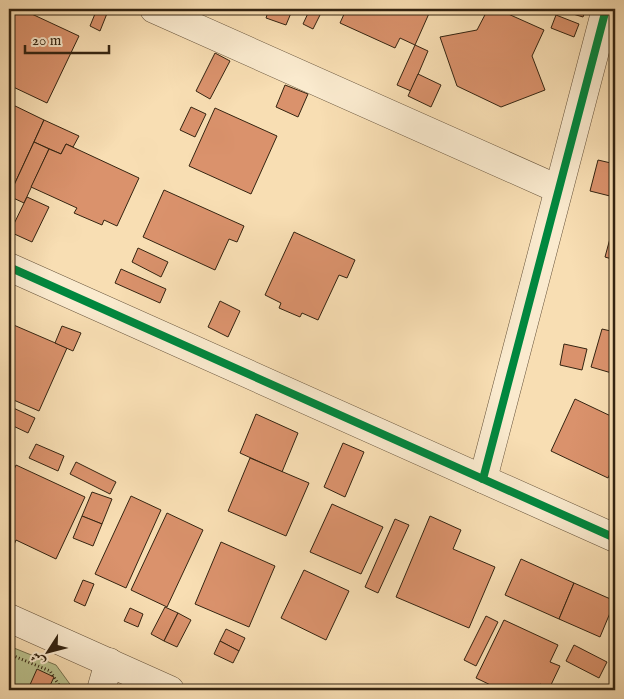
<svg xmlns="http://www.w3.org/2000/svg" width="624" height="699" font-family="'IM FELL English',Amiri,serif">
<rect width="100%" height="100%" fill="#f8deb3"/>
<filter id="stains"><feTurbulence type="fractalNoise" baseFrequency=".004" numOctaves="4"/><feColorMatrix values="0 0 0 0 .2 0 0 0 0 .09 0 0 0 0 .02 0 0 0 .5 -.17"/></filter>
<radialGradient id="worn" r=".72"><stop offset=".6" stop-color="#630" stop-opacity="0"/><stop offset="1" stop-color="#630" stop-opacity=".3"/></radialGradient>
<path fill="#bbc28e" stroke="#787350" d="M9,646L56,665L72,687L71,690H9Z"/>
<g fill="#da926c" stroke="#342411">
<path d="M15,9H21L79,36L47,103L9,85V22Z"/>
<path d="M97,9L108,11L100,31L90,26Z"/>
<path d="M269,9H279L291,13L286,25L266,18Z"/>
<path d="M310,9H323L313,29L303,24Z"/>
<path d="M337,9H431L415,45L400,38L395,48L340,23L345,12Z"/>
<path d="M488,9H497L544,30L532,56L545,90L501,107L457,86L440,37L477,30Z"/>
<path d="M563,9H586L583,17L563,11Z"/>
<path d="M556,15L579,24L574,37L551,28Z"/>
<path d="M415,45L428,51L411,91L397,85Z"/>
<path d="M215,53L230,61L210,99L196,91Z"/>
<path d="M418,74L441,85L431,107L408,96Z"/>
<path d="M285,85L308,94L298,117L276,107Z"/>
<path d="M9,103L44,120L9,196Z"/>
<path d="M191,107L206,114L195,137L180,130Z"/>
<path d="M215,108L277,136L251,194L189,166Z"/>
<path d="M44,120L79,136L73,147L66,144L61,154L34,142Z"/>
<path d="M34,142L49,149L24,203L9,196Z"/>
<path d="M66,144L139,178L117,226L104,220L102,225L74,213L77,208L31,187L49,149L61,154Z"/>
<path d="M598,160L615,164L614,197L590,191Z"/>
<path d="M164,190L244,226L237,242L229,239L215,270L143,237Z"/>
<path d="M27,197L49,207L32,242L10,232Z"/>
<path d="M615,220V260L605,257Z"/>
<path d="M294,232L355,260L347,278L339,275L318,320L302,313L300,317L279,308L281,303L265,295Z"/>
<path d="M138,248L168,262L161,277L132,262Z"/>
<path d="M121,269L166,289L160,303L115,283Z"/>
<path d="M220,301L240,311L228,337L208,327Z"/>
<path d="M9,323L67,348L39,411L9,398Z"/>
<path d="M62,326L81,333L73,351L55,343Z"/>
<path d="M602,329L615,332V374L591,367Z"/>
<path d="M564,344L587,349L582,370L560,365Z"/>
<path d="M575,399L615,418V463L608,478L551,451Z"/>
<path d="M9,406L35,418L28,433L9,424Z"/>
<path d="M256,414L298,433L282,472L240,453Z"/>
<path d="M343,443L364,452L345,497L324,487Z"/>
<path d="M36,444L64,456L58,471L29,458Z"/>
<path d="M250,458L309,483L286,536L228,511Z"/>
<path d="M76,462L116,482L110,494L70,474Z"/>
<path d="M16,465L85,497L56,559L16,540L9,557V481Z"/>
<path d="M92,492L112,499L102,524L82,516Z"/>
<path d="M131,496L161,510L126,588L95,574Z"/>
<path d="M332,504L383,527L361,574L310,552Z"/>
<path d="M167,513L203,530L167,607L131,590Z"/>
<path d="M82,516L102,524L93,546L73,538Z"/>
<path d="M430,516L461,530L453,549L495,567L469,628L396,597Z"/>
<path d="M395,519L409,525L378,593L365,587Z"/>
<path d="M221,542L275,566L249,627L195,604Z"/>
<path d="M521,559L574,583L559,619L505,595Z"/>
<path d="M304,570L349,591L326,640L281,618Z"/>
<path d="M83,580L94,584L85,606L74,601Z"/>
<path d="M574,583L615,601L600,637L559,619Z"/>
<path d="M165,607L178,613L164,641L151,634Z"/>
<path d="M130,608L143,614L138,627L124,621Z"/>
<path d="M178,613L191,620L177,647L164,641Z"/>
<path d="M486,616L498,622L476,666L464,660Z"/>
<path d="M504,620L558,645L550,662L560,666L549,689L540,684L537,690H501L476,678Z"/>
<path d="M226,629L245,638L239,651L220,641Z"/>
<path d="M220,641L239,651L233,663L214,654Z"/>
<path d="M574,645L607,662L599,678L566,661Z"/>
<path d="M37,669L54,677L48,690H36L29,687Z"/>
</g>
<g fill="none" stroke-linecap="round" stroke-linejoin="round">
<defs>
<g id="minor">
<path d="M154,9L558,189"/>
<path d="M9,267L615,538"/>
<path d="M483,479L606,9"/>
<path d="M9,618L170,690"/>
<path d="M101,690L109,662"/>
</g>
</defs>
<use href="#minor" stroke="#65523a" stroke-width="29"/>
<path stroke="#342411" stroke-width="3" stroke-dasharray="1 2.5" stroke-linecap="butt" d="M9,654L50,671L62,690"/>
<use href="#minor" stroke="#faeace" stroke-width="28"/>
<defs>
<g id="cycleway">
<path d="M9,267L615,538"/>
<path d="M483,479L606,9"/>
</g>
</defs>
<use href="#cycleway" stroke="#faeace" stroke-width="11"/>
<use href="#cycleway" stroke="#00873e" stroke-width="8"/>
</g>
<rect width="624" height="699" fill="none" stroke="#f8deb3" stroke-width="30"/>
<rect x="10" y="10" width="604" height="679" fill="none" stroke="#342411" stroke-width="2.5"/>
<rect x="15" y="15" width="594" height="669" fill="none" stroke="#342411"/>
<g transform="translate(48 652) rotate(234)" stroke="#faeace" stroke-width="4" paint-order="stroke">
<path d="M0-4L9 19L0 12L-9 19Z" fill="#342411"/>
<text y="-8" font-size="14" font-weight="bold" text-anchor="middle" fill="#342411">ش</text>
</g>
<path d="M25 45v8h84v-8" fill="none" stroke="#342411" stroke-width="2.5"/>
<text x="32" y="45" font-size="15" fill="#342411" stroke="#faeace" stroke-width="4" paint-order="stroke">20 m</text>
<rect width="100%" height="100%" filter="url(#stains)"/>
<rect width="100%" height="100%" fill="url(#worn)"/>
</svg>
